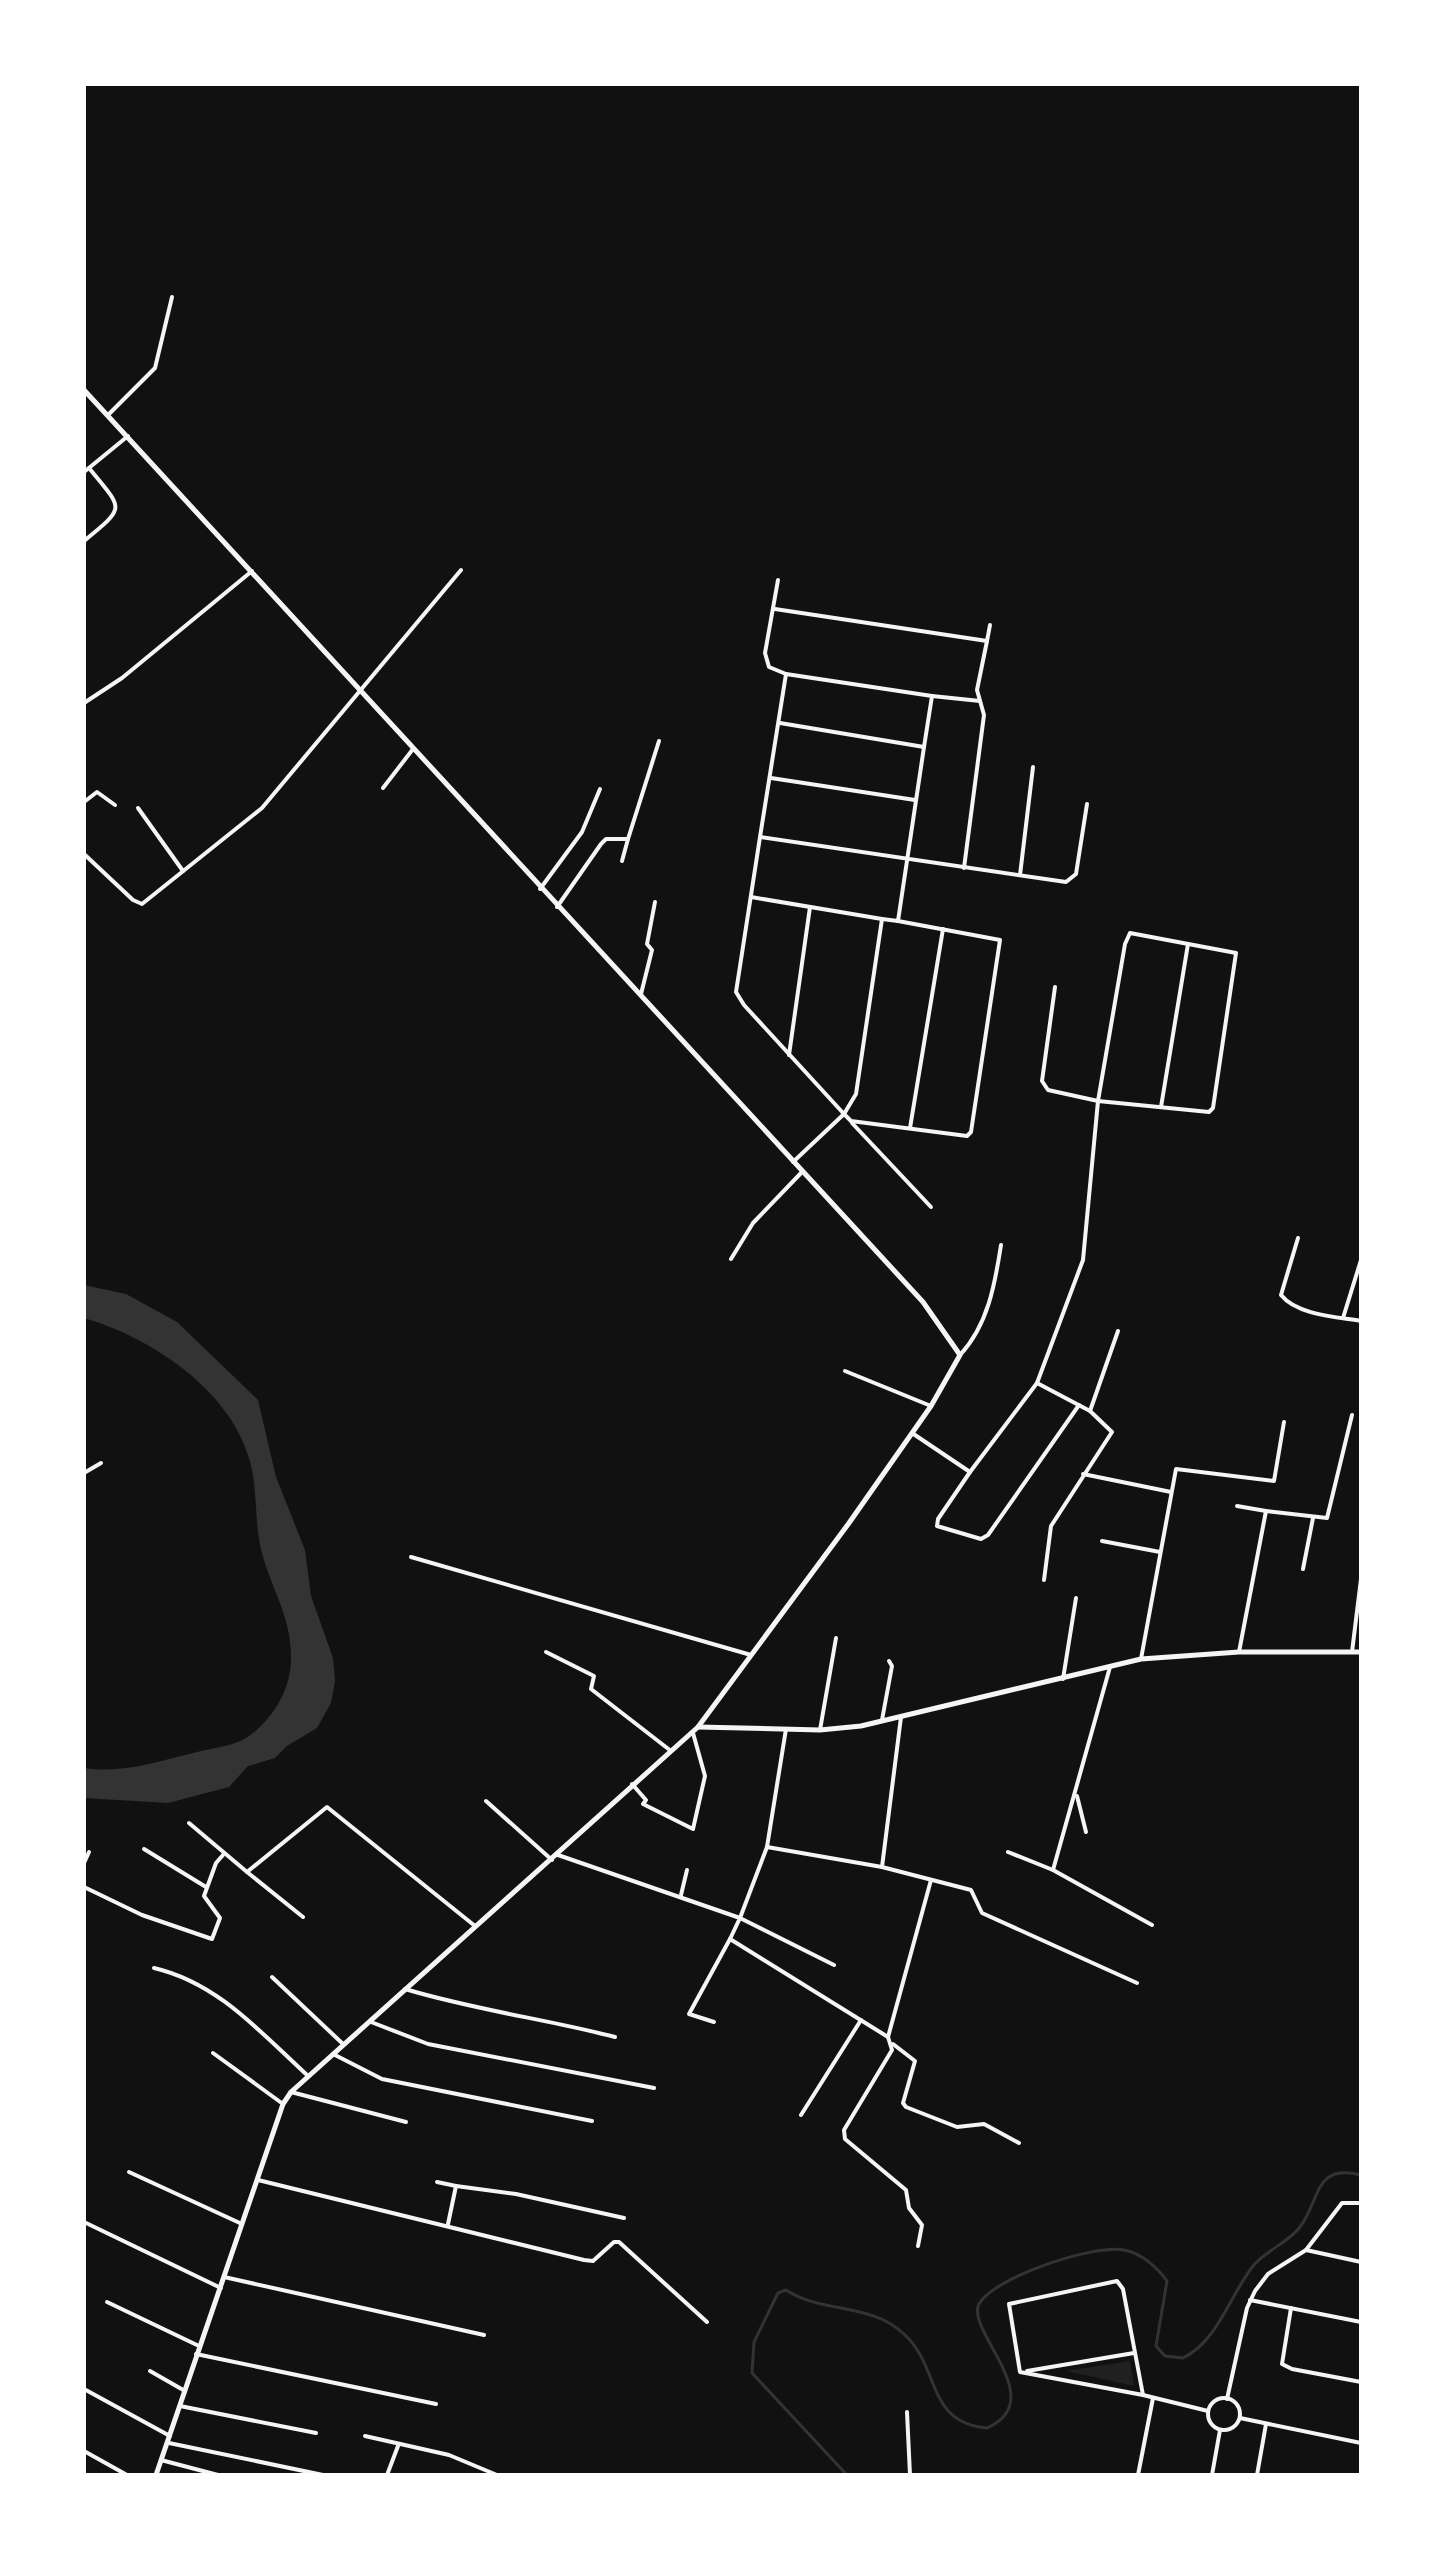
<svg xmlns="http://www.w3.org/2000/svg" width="1445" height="2559" font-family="'Open Sans',sans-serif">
<rect width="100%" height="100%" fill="#111"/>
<path fill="#202020" d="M1130,2361L1134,2386L1066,2371Z"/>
<path fill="#333" d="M84,1285L126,1294L177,1322L258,1400L276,1477L305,1550L311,1596L333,1658L335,1681L331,1703L317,1728L287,1746L275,1758L248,1766L229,1787L168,1803L84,1798V1768C124,1774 159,1761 197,1752C213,1748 235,1746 249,1736C273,1719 291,1689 291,1659C292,1617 270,1587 261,1549C254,1519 258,1487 249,1458C229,1389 150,1337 84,1318Z"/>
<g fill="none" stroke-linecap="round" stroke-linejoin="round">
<path stroke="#333" stroke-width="3" d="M847,2475L752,2373L754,2342L778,2293L786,2290C823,2314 870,2302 904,2334C941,2368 926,2423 987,2428C1051,2400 965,2331 979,2304C994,2277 1094,2244 1124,2250C1141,2253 1157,2267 1167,2281L1156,2346L1165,2356L1183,2358C1218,2341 1230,2295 1253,2266C1266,2250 1288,2243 1300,2227C1321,2199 1314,2163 1361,2175"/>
<g stroke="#f5f5f5" stroke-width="4">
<path d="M108,415L155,368L172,297"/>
<path d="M84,472L128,436"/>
<path d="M84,541C127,506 123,510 89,468"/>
<path d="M778,580L765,653L769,667L786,674L932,696L924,747"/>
<path d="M775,609L987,641L977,690L984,715L964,868"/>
<path d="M987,641L990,625"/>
<path d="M932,696L980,701"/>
<path d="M84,703L122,678L252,571"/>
<path d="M780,723L924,747L898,921L882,919L856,1094L844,1114L744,1005L736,992L760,837L1066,882L1076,874L1087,804"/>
<path d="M771,778L915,800"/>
<path d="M383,788L413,749"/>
<path d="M84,802L97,792L115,805"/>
<path d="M138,808L183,871"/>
<path d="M760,837L786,674"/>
<path d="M84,854L133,900L142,904L262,808L461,570"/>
<path d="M622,861L628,839"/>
<path d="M1020,875L1033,767"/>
<path d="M540,889L582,832L600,789"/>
<path d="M751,897L882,919"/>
<path d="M557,907L601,844L606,839H628L659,741"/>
<path d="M641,994L652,950L647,944L655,902"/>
<path d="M789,1055L810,907"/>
<path d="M1161,1107L1188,944"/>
<path d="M852,1123L931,1207"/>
<path d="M910,1128L943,929"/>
<path d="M793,1162L844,1114L851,1121L967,1136L971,1132L1000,940L898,921"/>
<path d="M1298,1238L1281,1295C1297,1315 1337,1317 1361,1321"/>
<path d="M731,1259L753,1223L802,1172"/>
<path d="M1343,1318L1361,1260"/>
<path d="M960,1355C988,1325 995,1284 1001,1245"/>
<path d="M845,1371L931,1406"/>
<path d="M1037,1383L1090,1411L1112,1432L1051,1526L1044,1580"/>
<path d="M1090,1411L1118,1331"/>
<path d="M912,1433L970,1472L1037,1383L1083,1260L1098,1101L1125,944L1130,933L1236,953L1213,1108L1209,1112L1098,1101L1048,1090L1042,1081L1055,987"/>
<path d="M970,1472L938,1519L937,1526L981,1539L988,1535L1079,1405"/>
<path d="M84,1473L101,1463"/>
<path d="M1083,1474L1171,1492"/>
<path d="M1237,1506L1266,1511"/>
<path d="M1102,1541L1160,1552"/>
<path d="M411,1557L751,1655"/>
<path d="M1303,1569L1313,1518"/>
<path d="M546,1652L594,1676L591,1689L671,1751"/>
<path d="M1239,1652L1266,1511L1327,1518L1352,1415"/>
<path d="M1352,1652L1361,1579"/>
<path d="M1141,1659L1176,1469L1274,1481L1284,1422"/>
<path d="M1063,1679L1076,1598"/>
<path d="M882,1720L892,1666L889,1661"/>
<path d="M820,1730L836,1638"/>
<path d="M632,1784L646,1800L643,1804L693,1829L705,1776L693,1733"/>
<path d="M1077,1796L1086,1832"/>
<path d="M486,1801L552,1860"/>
<path d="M189,1823L247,1872L327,1807L475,1926"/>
<path d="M767,1847L786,1729"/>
<path d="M144,1849L206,1887"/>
<path d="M1008,1852L1053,1870L1152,1925"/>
<path d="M558,1855L740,1918L730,1939L888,2037"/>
<path d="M84,1863L89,1852"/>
<path d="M882,1867L901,1717"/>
<path d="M1053,1870L1110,1667"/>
<path d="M247,1872L303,1917"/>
<path d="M84,1887L142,1915L212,1939L220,1918L204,1896L216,1863L223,1855"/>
<path d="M681,1895L687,1870"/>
<path d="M834,1965L740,1918L767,1847L882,1867L971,1890L982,1913L1137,1983"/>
<path d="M154,1968C218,1983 260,2032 307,2075"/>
<path d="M272,1977L343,2044"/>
<path d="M405,1989C475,2010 545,2019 615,2037"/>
<path d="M371,2022L428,2044L654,2088"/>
<path d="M714,2022L689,2014L730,1939"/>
<path d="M893,2044L915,2061L903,2103L906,2107L957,2127L984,2124L1019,2143"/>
<path d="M213,2053L283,2104"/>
<path d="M333,2054L382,2079L592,2121"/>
<path d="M291,2092L406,2122"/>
<path d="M801,2115L861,2020"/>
<path d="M129,2172L242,2224"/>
<path d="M258,2180L584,2260L593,2261L614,2242H619L707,2322"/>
<path d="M437,2182L456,2186"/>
<path d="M84,2222L221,2288"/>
<path d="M448,2224L456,2186L516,2194L624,2218"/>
<path d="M918,2246L922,2225L909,2208L906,2190L845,2139L844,2130L892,2050L888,2037L931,1880"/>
<path d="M1306,2250L1361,2262"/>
<path d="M224,2277L484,2335"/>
<path d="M1117,2281L1123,2289L1143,2395L1020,2372L1009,2304Z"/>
<path d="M1250,2300L1361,2322"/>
<path d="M107,2302L199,2346"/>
<path d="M1291,2308L1282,2364L1292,2369L1361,2382"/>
<path d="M196,2354L436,2404"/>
<path d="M150,2371L185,2391"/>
<path d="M1027,2371L1134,2353"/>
<path d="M84,2389L170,2436"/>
<path d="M1143,2395L1208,2411"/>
<circle cx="1224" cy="2414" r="16"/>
<path d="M1227,2399L1247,2308L1255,2291L1268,2274L1306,2250L1342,2203H1361"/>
<path d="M180,2406L316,2433"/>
<path d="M907,2412L910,2475"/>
<path d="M1240,2418L1361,2443"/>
<path d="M365,2436L449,2455L497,2475"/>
<path d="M169,2443L323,2475"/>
<path d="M84,2451L127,2475"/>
<path d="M161,2460L218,2475"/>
<path d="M387,2475L398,2446"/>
<path d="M1138,2475L1153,2398"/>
<path d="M1212,2475L1220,2430"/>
<path d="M1257,2475L1266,2424"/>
</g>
<g stroke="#f5f5f5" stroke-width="5">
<path d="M84,390L923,1302L960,1355L931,1406L849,1523L698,1727L291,2092L283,2104L156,2475"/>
<path d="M698,1727L820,1730L861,1726L1141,1659L1239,1652H1361"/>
</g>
</g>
<rect width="1445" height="2559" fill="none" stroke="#ffffff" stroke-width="172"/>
</svg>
